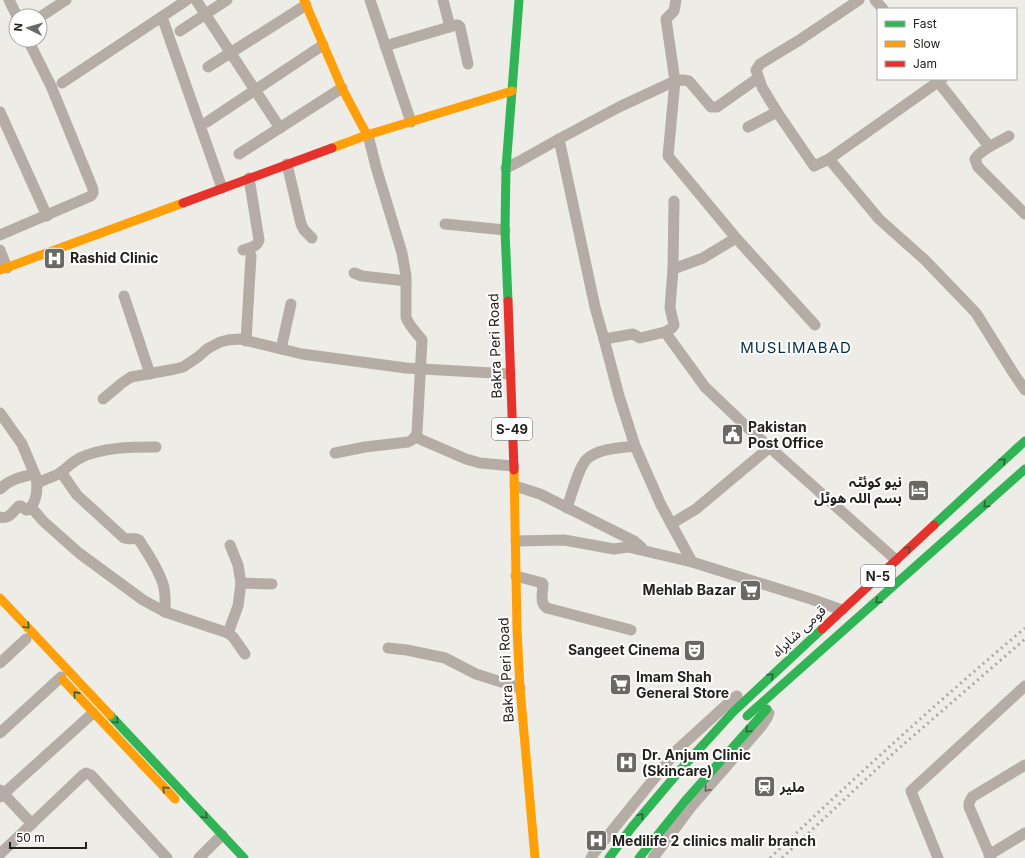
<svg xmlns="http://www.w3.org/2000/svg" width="1025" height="858" font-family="Inter,'Noto Sans Arabic',sans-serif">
<rect width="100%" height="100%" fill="#eeece6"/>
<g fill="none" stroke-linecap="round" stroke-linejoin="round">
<g stroke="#b5ada5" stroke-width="11">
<path d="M9,0L17,16"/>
<path d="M196,0L280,128"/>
<path d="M370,0L411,122"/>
<path d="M443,0L450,27"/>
<path d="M676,0L674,11L666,19L675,81L668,156L736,238L815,325"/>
<path d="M859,0L798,41L760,64L756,70L762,87L777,112L814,166L829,159L942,79"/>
<path d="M875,0L883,9"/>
<path d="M40,17L66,0"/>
<path d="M162,17L222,188"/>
<path d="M180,31L227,0"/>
<path d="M385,46L456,25H458L460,27L468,64"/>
<path d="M208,67L306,5"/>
<path d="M936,79L988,145"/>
<path d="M62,83L187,0"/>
<path d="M0,112L47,216"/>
<path d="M207,122L323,45"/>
<path d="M748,127L777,112"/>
<path d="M1009,136C999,142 981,149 975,159L978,167L1025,214"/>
<path d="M559,139L595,307L604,339"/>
<path d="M239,154L342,88"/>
<path d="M829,159L879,219L925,260L976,313L1014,374L1025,390"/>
<path d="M287,164L301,224L304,230L312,238"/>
<path d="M506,168L520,161L559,139L619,107L675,81L683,80L689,81L711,107H717L758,78"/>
<path d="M445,224L505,230"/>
<path d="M0,235L91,196L93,193V189L51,86L28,40"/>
<path d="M0,250L7,268"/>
<path d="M243,250C250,248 257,247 259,240L249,178"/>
<path d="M673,269L703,258L736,238"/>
<path d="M354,273L362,276L406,281"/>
<path d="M124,296L150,374"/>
<path d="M665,332L672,328L674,325L670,308L673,269L674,201"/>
<path d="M246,341L251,256"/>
<path d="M281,349L291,304"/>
<path d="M103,399L122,383L131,377L175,369L183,367L198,357L207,349L220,342L228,340L240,339L302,354L406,368L510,374"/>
<path d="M0,413L22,444L36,477C38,489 37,502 28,510H26L21,506H19C13,511 9,520 0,517"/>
<path d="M415,437L466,459L480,463L514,466"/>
<path d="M335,453L365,447L408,442C413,440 415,438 417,433L422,340C416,332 409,326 406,317V276L402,253L376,167L368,135"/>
<path d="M61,472L77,495L124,538C129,540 134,537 139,540C148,554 158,568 163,584C166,593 165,603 165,612"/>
<path d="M37,483C44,480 53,477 60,473C67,468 72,462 80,458C103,447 131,447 156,447"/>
<path d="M515,486L540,494L634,541L642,548"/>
<path d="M0,489C10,479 21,477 34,474"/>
<path d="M31,507L43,521L79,553L143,600L165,612L228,633L233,637L245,654"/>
<path d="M567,508C571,496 579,466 587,459C599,448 620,448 635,446"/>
<path d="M671,524L696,509L770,447"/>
<path d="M516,541L564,540L614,549L628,547L692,562"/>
<path d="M516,576L542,583L543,584C543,593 539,603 547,608L631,630"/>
<path d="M241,583L272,584"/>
<path d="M842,610L811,599L692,562L661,505L635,446L619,396L604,339L633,334L640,338L665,332L705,387L749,429L896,560"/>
<path d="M228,633L238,606L241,583L238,565L230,545"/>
<path d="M388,648L407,650L445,658L476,674L520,688"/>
<path d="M0,663L26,639"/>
<path d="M0,733L61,677"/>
<path d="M0,790L32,824"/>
<path d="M0,797L93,713"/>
<path d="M0,854L83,775L86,773L91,775L167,858"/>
<path d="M989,855L1025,833"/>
<path d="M199,858L222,835"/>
<path d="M591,858L594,853L678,749L735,697L737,696"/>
<path d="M653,858L691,807L760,728L767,718L769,713"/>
<path d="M938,858L911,791L1025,686"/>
<path d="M991,858L969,807V803L972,797L1025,765"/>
</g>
<g stroke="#30b455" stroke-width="9">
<path d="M508,301L505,230L506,168L519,0"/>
<path d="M934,525L1025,441"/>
<path d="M110,715L244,858"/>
<path d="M747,716L1025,469"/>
<path d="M609,858L632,827L681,769L733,712L822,629"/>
<path d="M639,858L685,801L767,709"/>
</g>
<g stroke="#ff9f0a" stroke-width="9">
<path d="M304,0L342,88L367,135"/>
<path d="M332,148L367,135L512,91"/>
<path d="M0,270L183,203"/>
<path d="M514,470L517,629L520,688L535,858"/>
<path d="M0,598L110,715"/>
<path d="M63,680L175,799"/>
</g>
<g stroke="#e5322d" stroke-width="9">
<path d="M183,203L332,148"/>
<path d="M508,301L514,470"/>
<path d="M822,629L934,525"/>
</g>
<g stroke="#ada8a2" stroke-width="3" stroke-dasharray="2 4" stroke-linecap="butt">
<path d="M770,858C853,779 937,702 1025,628"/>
<path d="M782,858L897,750L1025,639"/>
</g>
</g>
<defs><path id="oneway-chevron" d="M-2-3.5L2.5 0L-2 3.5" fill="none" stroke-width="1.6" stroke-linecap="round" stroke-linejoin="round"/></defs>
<g stroke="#296437">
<use href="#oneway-chevron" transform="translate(1003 461) rotate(-43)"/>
<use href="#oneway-chevron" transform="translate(986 505) rotate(138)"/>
<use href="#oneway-chevron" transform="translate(908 549) rotate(-43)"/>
<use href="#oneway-chevron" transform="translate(878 601) rotate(138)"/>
<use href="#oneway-chevron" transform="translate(27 626) rotate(47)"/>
<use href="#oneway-chevron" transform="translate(771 676) rotate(-43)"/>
<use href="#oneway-chevron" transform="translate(76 694) rotate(-132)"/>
<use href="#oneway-chevron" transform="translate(116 721) rotate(47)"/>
<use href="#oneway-chevron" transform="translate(748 730) rotate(133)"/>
<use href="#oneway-chevron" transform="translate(165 789) rotate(-133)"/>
<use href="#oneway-chevron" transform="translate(205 816) rotate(47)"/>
<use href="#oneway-chevron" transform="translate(641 816) rotate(-50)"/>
</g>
<use stroke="#65615b" href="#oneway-chevron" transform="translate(707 789) rotate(131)"/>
<defs>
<symbol id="hospital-square" viewBox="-11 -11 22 22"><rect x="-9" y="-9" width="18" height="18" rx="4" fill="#6a6964" stroke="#fff"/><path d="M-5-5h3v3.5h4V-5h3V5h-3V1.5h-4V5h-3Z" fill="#fff"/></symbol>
<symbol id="civic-square" viewBox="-11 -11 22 22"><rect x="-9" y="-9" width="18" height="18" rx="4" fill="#6a6964" stroke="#fff"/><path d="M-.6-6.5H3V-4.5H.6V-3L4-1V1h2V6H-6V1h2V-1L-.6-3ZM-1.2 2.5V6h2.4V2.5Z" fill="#fff"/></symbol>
<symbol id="hotel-square" viewBox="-11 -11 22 22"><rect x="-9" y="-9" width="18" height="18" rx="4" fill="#6a6964" stroke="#fff"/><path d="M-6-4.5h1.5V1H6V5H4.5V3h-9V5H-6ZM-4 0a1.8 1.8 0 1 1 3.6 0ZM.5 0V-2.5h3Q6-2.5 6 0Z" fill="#fff"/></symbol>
<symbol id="supermarket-square" viewBox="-11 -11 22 22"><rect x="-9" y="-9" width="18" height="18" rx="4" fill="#6a6964" stroke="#fff"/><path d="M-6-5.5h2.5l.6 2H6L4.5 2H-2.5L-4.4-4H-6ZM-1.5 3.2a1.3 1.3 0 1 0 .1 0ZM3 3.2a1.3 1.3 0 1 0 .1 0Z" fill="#fff"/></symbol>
<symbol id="theatre-square" viewBox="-11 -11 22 22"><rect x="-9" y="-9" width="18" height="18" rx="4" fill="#6a6964" stroke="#fff"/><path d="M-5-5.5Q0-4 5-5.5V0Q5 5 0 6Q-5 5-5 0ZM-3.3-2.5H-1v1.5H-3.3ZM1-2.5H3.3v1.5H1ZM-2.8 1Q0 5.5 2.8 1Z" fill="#fff"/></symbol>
<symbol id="station-square" viewBox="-11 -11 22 22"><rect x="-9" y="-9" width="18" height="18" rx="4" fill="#6a6964" stroke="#fff"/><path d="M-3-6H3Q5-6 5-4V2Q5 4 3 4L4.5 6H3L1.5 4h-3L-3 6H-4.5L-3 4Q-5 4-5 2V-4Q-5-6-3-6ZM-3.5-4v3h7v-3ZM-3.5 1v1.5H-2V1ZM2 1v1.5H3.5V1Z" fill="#fff"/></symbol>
</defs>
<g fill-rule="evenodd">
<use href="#hospital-square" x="42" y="246" width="25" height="25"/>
<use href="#civic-square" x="720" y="422" width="25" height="25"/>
<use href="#hotel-square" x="906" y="478" width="25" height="25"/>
<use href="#supermarket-square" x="738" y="578" width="25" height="25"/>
<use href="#theatre-square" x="682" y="638" width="25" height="25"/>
<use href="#supermarket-square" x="608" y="672" width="25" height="25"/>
<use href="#hospital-square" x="614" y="750" width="25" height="25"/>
<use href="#station-square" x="752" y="774" width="25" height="25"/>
<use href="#hospital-square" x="584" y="828" width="25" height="25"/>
</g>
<g text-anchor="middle" stroke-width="4" stroke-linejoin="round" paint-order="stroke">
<g fill="#fff" stroke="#656462" stroke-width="1">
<rect x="492" y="418" width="40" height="22" rx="3"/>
<rect x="861" y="565" width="34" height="22" rx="3"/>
</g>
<g font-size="13" font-weight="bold" fill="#23221e">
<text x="512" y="434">S-49</text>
<text x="878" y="581">N-5</text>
</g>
<g font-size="14" font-weight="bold" fill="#23221e" stroke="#fff" text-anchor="start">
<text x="70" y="263">Rashid Clinic</text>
<text x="748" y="432">Pakistan<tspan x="748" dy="16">Post Office</tspan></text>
<text x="902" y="487" text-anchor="end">نیو کوئٹہ<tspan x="902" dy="16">بسم اللہ ھوٹل</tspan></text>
<text x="736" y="595" text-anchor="end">Mehlab Bazar</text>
<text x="680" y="655" text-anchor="end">Sangeet Cinema</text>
<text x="636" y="682">Imam Shah<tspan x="636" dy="16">General Store</tspan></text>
<text x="642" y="760">Dr. Anjum Clinic<tspan x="642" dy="16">(Skincare)</tspan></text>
<text x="780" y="792">ملیر</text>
<text x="612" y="846">Medilife 2 clinics malir branch</text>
</g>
<g font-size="14" fill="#23221e" stroke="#fff">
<text transform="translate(495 346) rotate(-92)" y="5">Bakra Peri Road</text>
<text transform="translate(799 631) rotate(-43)" y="5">قومی شاہراہ</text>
<text transform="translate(506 670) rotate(-93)" y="5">Bakra Peri Road</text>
</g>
<g font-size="15" letter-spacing="1" fill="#043046" stroke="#fff">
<text x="796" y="353">MUSLIMABAD</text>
</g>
</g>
<rect x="877" y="8" width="140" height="72" fill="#ffffff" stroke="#a7a7a5"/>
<rect x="885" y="21" width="20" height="6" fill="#30b455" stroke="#a7a7a5"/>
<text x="913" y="28" font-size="12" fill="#23221e">Fast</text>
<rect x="885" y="41" width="20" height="6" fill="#ff9f0a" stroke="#a7a7a5"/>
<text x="913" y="48" font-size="12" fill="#23221e">Slow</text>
<rect x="885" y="61" width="20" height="6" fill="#e5322d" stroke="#a7a7a5"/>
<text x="913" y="68" font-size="12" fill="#23221e">Jam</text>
<g transform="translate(28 28) rotate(275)"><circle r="19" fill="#ffffff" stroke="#a7a7a5"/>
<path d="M0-3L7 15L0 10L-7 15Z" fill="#6a6964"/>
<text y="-6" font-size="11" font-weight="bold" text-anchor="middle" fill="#23221e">N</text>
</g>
<path d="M10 842v6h76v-6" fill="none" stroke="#23221e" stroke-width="2"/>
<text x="16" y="842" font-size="12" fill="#23221e" stroke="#ffffff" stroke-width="3" paint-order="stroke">50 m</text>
</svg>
